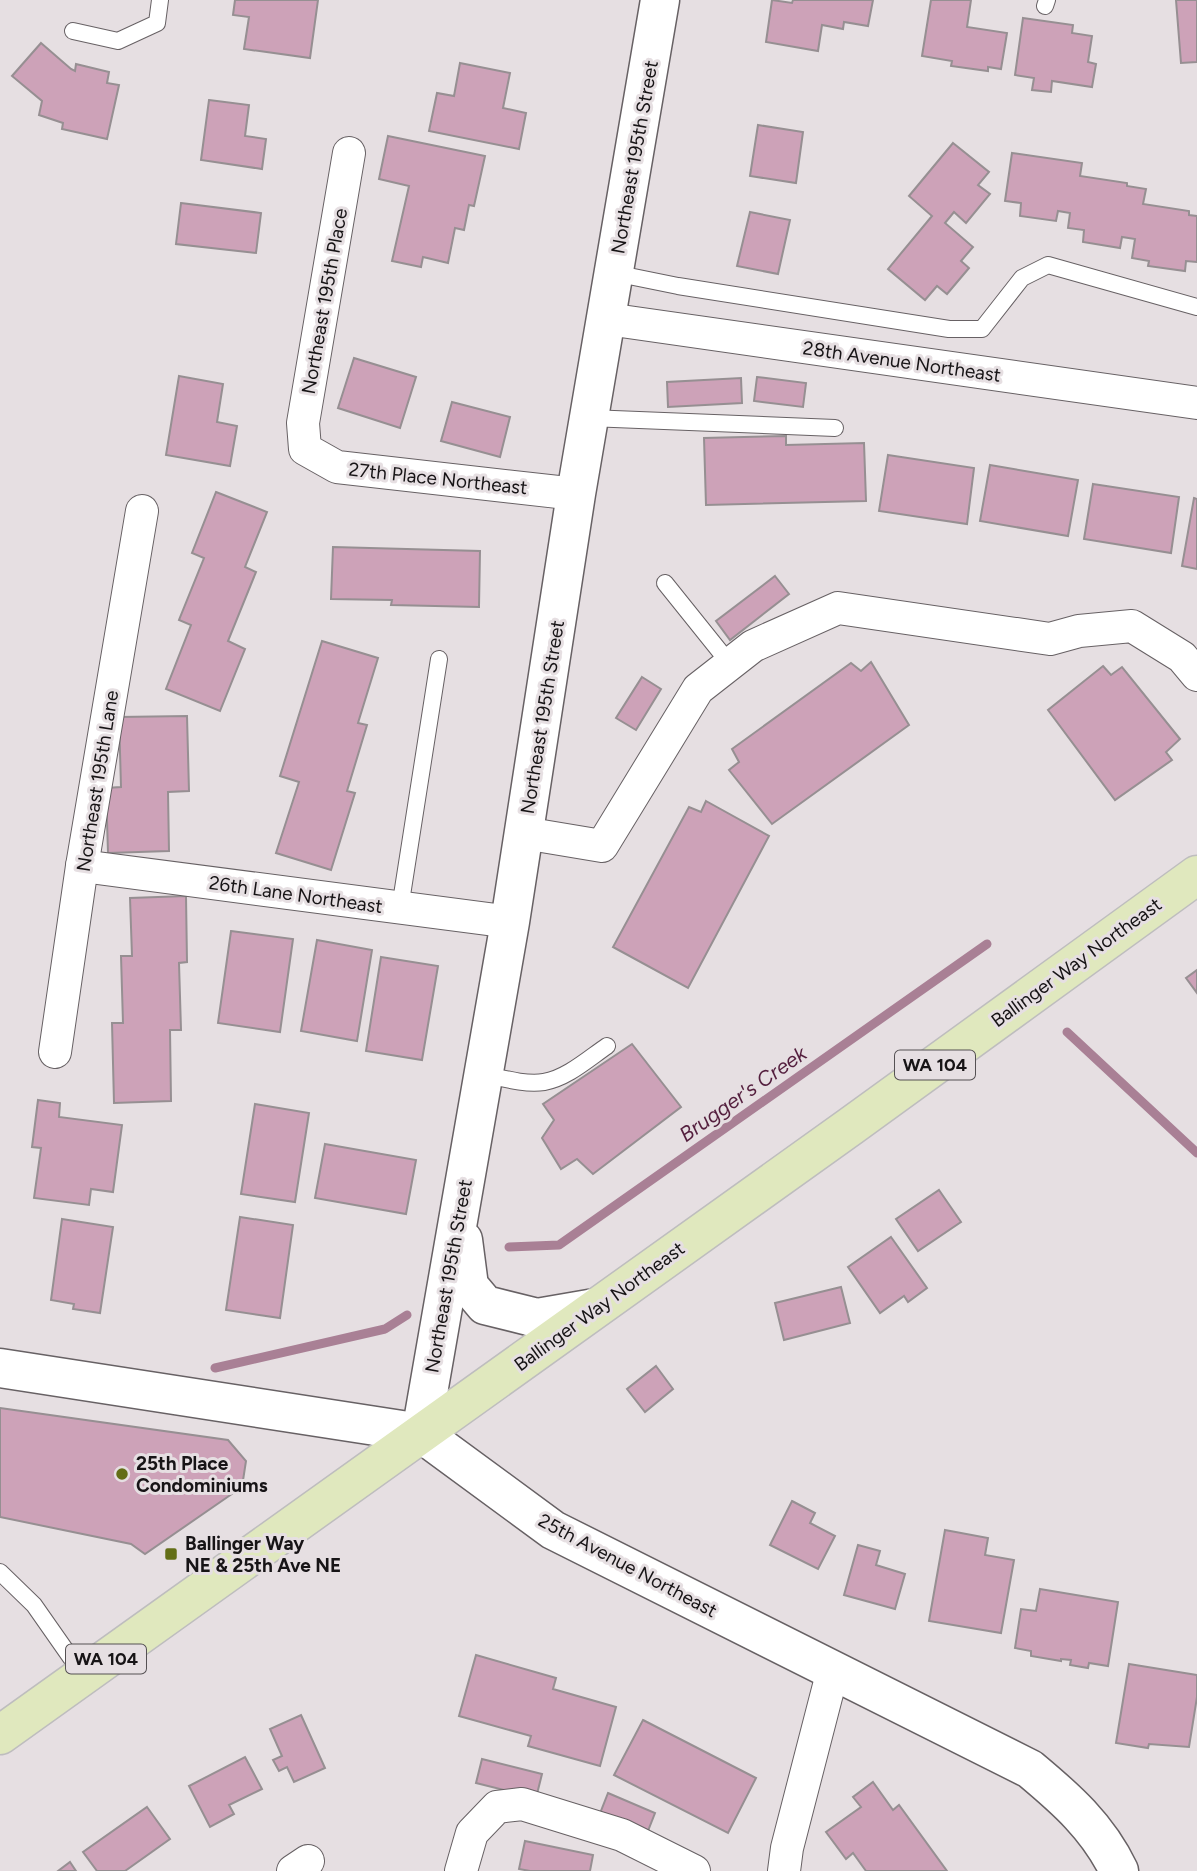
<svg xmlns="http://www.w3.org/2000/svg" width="1197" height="1871" font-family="Figtree,sans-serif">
<rect width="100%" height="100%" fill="#e6dfe2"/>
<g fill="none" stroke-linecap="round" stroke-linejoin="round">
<g stroke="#a98095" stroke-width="9">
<path d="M1067,1032L1197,1153"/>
<path d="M509,1247L559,1245L987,944"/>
<path d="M215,1368L385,1329L407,1315"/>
</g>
</g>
<g fill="#cda2b8" stroke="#968f92" stroke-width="2">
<path d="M235,0H318L310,58L244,49L249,17L233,15Z"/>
<path d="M772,0L792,3L793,0H873L868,26L844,22L843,29L822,25L818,51L766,42Z"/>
<path d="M931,0H971L967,27L1007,33L1001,69L988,67V71L951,66L952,61L922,56Z"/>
<path d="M1176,0H1197V62L1181,63Z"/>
<path d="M1023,18L1073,25L1072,33L1092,36L1088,62L1096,64L1092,87L1052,81L1051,92L1032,90L1034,78L1015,75Z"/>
<path d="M41,43L71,69L75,71L76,64L109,72L107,83L119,85L107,139L62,129L63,123L39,115L42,101L12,76Z"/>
<path d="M460,63L510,73L503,108L526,113L519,149L429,131L437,93L454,96Z"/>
<path d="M209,100L249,105L245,136L266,139L262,169L201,160Z"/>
<path d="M758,125L803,132L796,183L750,176Z"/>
<path d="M388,136L485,156L474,206L469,205L464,230L455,228L448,263L423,257L421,267L392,261L409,186L379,179Z"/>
<path d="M953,143L989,172L978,185L990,194L966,223L954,212L945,223L973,247L961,261L969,268L947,294L937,286L925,300L888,269L932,216L909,196Z"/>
<path d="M1012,153L1082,163L1080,176L1127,183V186L1146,189L1143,204L1189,211V215L1197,216V262L1186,261L1185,271L1148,266L1149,261L1132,258L1135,239L1122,237L1120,248L1083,242L1084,230L1068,228L1070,213L1058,211L1056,221L1020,216L1021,203L1005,201Z"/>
<path d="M181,203L261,213L256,253L176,244Z"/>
<path d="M750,212L790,220L778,274L737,266Z"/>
<path d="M354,358L416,377L400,428L338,408Z"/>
<path d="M179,376L223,384L217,422L237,426L230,466L166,455Z"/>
<path d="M757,377L806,383L803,407L754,401Z"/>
<path d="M741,378L742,403L668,407L667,382Z"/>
<path d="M452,402L510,417L500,457L441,441Z"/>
<path d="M786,436V445L864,443L866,501L706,505L704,438Z"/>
<path d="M888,455L974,468L967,524L879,511Z"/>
<path d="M990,465L1078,480L1068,536L980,521Z"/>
<path d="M1093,484L1179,497L1171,553L1084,539Z"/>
<path d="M216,492L267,512L245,567L256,572L228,641L245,649L220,711L166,689L191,625L179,620L204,558L192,553Z"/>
<path d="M1194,498L1197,499V569L1182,566Z"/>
<path d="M333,547L480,551L479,607L391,605L392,600L331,599Z"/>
<path d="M775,576L789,594L730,640L716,621Z"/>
<path d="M322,641L378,658L358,723L367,725L347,791L355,793L331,870L276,853L299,782L280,776Z"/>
<path d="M871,662L909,725L772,824L729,770L739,762L732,749L851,663L861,671Z"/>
<path d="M1103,666L1111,675L1122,667L1180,739L1166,752L1172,760L1115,800L1048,710Z"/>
<path d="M642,677L661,689L636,730L616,718Z"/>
<path d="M187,716L189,791L168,792L169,851L108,853L106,788L121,787L119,717Z"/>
<path d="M706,801L769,836L688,988L613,947L689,807L701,812Z"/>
<path d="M186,896L187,962L179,963L181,1030H170L171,1101L114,1103L112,1023H123L121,956H132L130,898Z"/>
<path d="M231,931L293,939L280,1032L218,1023Z"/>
<path d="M317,940L372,950L357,1041L301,1031Z"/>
<path d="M381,957L438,966L422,1060L366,1051Z"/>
<path d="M1197,970V993L1186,978Z"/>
<path d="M632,1044L681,1107L593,1174L577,1159L561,1169L542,1138L554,1120L543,1104Z"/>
<path d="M38,1100L60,1103L59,1117L122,1125L113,1192L91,1189L89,1205L34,1198L41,1148L32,1147Z"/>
<path d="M255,1104L309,1113L295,1202L241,1194Z"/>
<path d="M325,1144L416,1160L406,1214L315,1198Z"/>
<path d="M939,1190L961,1222L918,1251L896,1219Z"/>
<path d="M240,1217L293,1225L280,1318L226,1310Z"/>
<path d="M62,1219L113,1227L100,1313L73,1309L74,1304L51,1300Z"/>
<path d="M891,1237L927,1288L908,1302L904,1296L880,1313L848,1267Z"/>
<path d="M841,1287L850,1323L784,1340L775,1303Z"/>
<path d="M656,1366L673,1389L645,1412L627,1389Z"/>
<path d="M0,1408L228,1440L246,1461L242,1487L145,1554L131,1544L0,1517Z"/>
<path d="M792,1501L815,1513L810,1523L835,1536L818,1569L770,1545Z"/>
<path d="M945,1530L988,1538L985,1555L1014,1560L1001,1633L929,1621Z"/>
<path d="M858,1545L880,1551L876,1565L905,1574L895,1609L844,1595Z"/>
<path d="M1040,1589L1118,1602L1108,1666L1089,1663L1088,1668L1070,1665L1071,1660L1061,1659V1661L1031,1656V1651L1015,1648L1021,1609L1036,1611Z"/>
<path d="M476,1655L556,1678L553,1689L616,1707L600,1766L528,1746L531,1736L459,1716Z"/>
<path d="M1129,1664L1197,1675V1697L1189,1747L1149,1744L1148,1748L1116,1743Z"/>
<path d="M301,1715L325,1768L294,1782L287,1767L279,1771L273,1760L282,1756L270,1729Z"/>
<path d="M643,1720L756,1778L728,1833L614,1775Z"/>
<path d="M245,1757L262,1789L229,1805L234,1814L210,1827L189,1786Z"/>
<path d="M482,1759L542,1774L536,1798L476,1783Z"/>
<path d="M873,1782L893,1810L899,1805L947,1871H866L853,1853L846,1859L826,1832L861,1807L853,1797Z"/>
<path d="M608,1793L655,1813L646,1836L599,1816Z"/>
<path d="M147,1807L170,1839L125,1871H97L83,1852Z"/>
<path d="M525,1841L593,1855L590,1871H530L519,1869Z"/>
<path d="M70,1862L76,1871H58Z"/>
</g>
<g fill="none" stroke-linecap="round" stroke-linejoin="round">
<defs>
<g id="service">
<path d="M1045,6L1047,0"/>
<path d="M73,31L118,41L157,23L160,0"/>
<path d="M614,273L678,286L949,329H982L1022,278L1048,265L1197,307"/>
<path d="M589,418L835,428"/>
<path d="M665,583L730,664"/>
<path d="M400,908L439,659"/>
<path d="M483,1074C502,1078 525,1085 544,1082C567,1078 588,1059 607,1046"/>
<path d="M0,1572L34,1605L83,1675"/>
</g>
<g id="minor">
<path d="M349,153L303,423L305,449L337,467L576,494"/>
<path d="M607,319L1197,403"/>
<path d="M524,833L602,846L698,689L753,646L838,608L1050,639L1079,631L1132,626L1182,657L1197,675"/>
<path d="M82,866L510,922"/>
<path d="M55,1052L82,866L142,511"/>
<path d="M293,1871L308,1861"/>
<path d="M461,1871L472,1833L497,1807L522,1804L622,1835L694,1871"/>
<path d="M784,1871L787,1848L833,1670"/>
</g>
<g id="tertiary">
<path d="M463,1240L469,1286L485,1305L537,1318L595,1308"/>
<path d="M0,1368L421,1433L553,1530L1030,1769C1066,1799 1098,1827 1119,1871"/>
<path d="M421,1433L510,922L576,494L660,0"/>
</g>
<path id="primary" d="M0,1735L851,1126L1197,875"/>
</defs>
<use href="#service" stroke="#676164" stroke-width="18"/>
<use href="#minor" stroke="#676164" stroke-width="34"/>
<use href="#tertiary" stroke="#676164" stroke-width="41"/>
<use href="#primary" stroke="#bebdbe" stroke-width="41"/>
<use href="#service" stroke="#fff" stroke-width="16"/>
<use href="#minor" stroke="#fff" stroke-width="32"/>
<use href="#tertiary" stroke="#fff" stroke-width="38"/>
<use href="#primary" stroke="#e0e8be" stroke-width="38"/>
</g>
<g fill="#636e16" stroke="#e6dfe2" stroke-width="2.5">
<circle cx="122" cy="1474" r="7"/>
<rect x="164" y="1547" width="14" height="14" rx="3.5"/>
</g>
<g text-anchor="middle" stroke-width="6" stroke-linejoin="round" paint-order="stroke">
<g fill="#e6dfe2" stroke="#555153" stroke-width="2">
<rect x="895" y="1050.5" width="80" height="29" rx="5"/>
<rect x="66" y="1644.5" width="80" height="29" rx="5"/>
</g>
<g font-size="18" font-weight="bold" fill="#171416">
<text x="935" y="1071">WA 104</text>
<text x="106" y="1665">WA 104</text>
</g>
<g font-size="19" fill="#171416" stroke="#e6dfe2">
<text transform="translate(634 157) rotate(-80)" y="7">Northeast 195th Street</text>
<text transform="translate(324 301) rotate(-80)" y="7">Northeast 195th Place</text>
<text transform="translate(902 361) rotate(8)" y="7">28th Avenue Northeast</text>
<text transform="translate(438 478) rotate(6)" y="7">27th Place Northeast</text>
<text transform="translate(542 717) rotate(-81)" y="7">Northeast 195th Street</text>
<text transform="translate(97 781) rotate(-81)" y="7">Northeast 195th Lane</text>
<text transform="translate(296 894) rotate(8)" y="7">26th Lane Northeast</text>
<text transform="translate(1076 962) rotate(-36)" y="7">Ballinger Way Northeast</text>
<text transform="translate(448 1276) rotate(-80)" y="7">Northeast 195th Street</text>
<text transform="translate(599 1306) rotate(-36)" y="7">Ballinger Way Northeast</text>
<text transform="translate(628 1565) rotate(28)" y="7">25th Avenue Northeast</text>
</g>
<g font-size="19" font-weight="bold" fill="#171416" stroke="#e6dfe2" text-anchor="start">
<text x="136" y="1470">25th Place<tspan x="136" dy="22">Condominiums</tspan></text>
<text x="185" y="1550">Ballinger Way<tspan x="185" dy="22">NE &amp; 25th Ave NE</tspan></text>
</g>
<g font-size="21" font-style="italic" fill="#541f3e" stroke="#e6dfe2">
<text transform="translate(743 1094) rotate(-35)" y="7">Brugger's Creek</text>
</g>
</g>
</svg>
